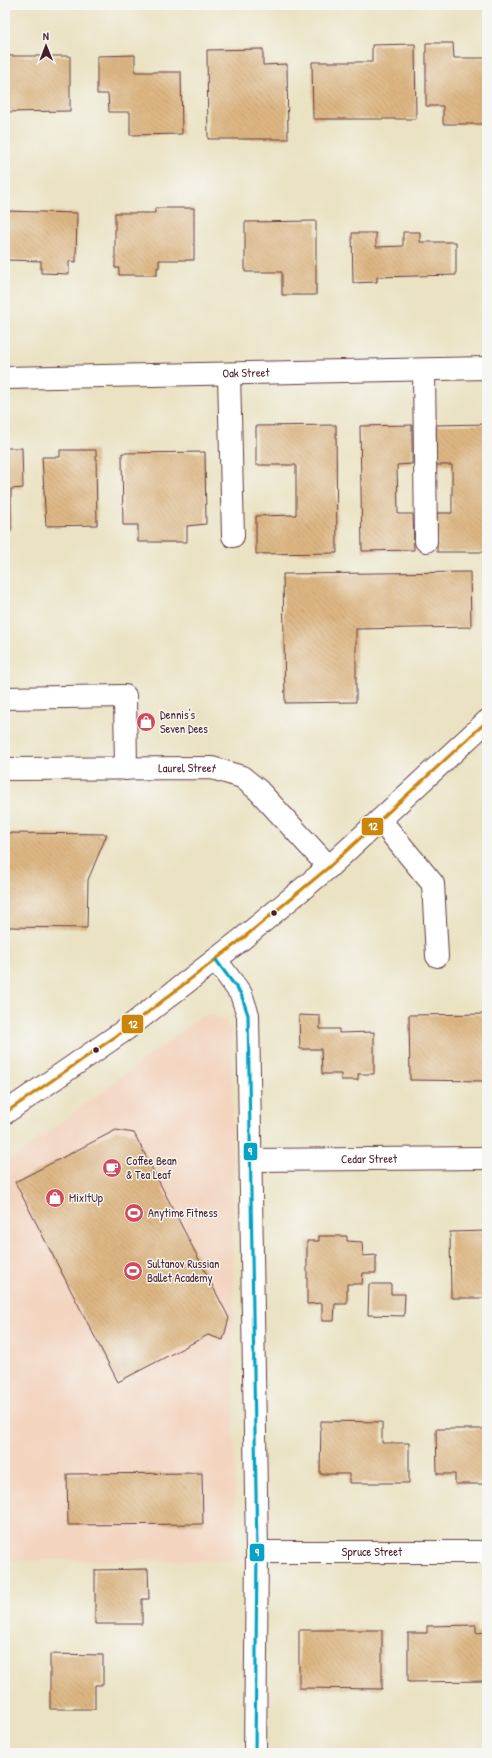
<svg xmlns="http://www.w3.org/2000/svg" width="492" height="1758" font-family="'Patrick Hand',sans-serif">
<defs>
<pattern id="building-back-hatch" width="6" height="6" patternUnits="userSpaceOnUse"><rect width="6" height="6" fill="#ddb682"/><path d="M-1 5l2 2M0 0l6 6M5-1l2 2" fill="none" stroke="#bf9c70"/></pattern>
</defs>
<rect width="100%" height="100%" fill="#f6f6f2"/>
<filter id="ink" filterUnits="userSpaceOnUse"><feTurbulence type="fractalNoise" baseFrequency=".025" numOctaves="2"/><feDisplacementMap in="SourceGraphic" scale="8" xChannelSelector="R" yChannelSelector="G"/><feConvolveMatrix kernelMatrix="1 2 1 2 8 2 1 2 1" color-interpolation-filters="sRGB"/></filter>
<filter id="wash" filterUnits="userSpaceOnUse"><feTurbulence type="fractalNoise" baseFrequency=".012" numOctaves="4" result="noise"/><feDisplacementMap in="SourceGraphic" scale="16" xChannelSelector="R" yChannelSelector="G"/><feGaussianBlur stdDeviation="0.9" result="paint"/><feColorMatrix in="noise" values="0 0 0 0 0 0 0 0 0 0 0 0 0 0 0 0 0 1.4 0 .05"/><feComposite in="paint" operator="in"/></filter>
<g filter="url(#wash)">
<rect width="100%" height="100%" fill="#eae2c2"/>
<path fill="#f3d4bf" d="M208,1015L218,1017L225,1021L230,1028L232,1038L234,1414L236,1561L5,1560V1164L99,1094L200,1017Z"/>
<g id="blocks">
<g fill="url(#building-back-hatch)">
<path d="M426,43H453L454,58H487V124H443V106H426Z"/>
<path d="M415,44L416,119H313L312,62H372V45Z"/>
<path d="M263,49V65L287,64L288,139H208L207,50Z"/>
<path d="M5,54H9V56H70V111L5,112Z"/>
<path d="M135,55V72H181L182,134L130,135V112H109L108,94H97V56Z"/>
<path d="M155,208H194V260H159V268L157,267V275H119V268H115V213H155Z"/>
<path d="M5,211L77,213L76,262L69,261V274L41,273V261L5,260Z"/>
<path d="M316,221V295H282V272H245V222Z"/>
<path d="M403,232H420V242H456V275L377,277V282L353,283L352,233H376V247L403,246Z"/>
<path d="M487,424V552H437V513H452V465H436V425Z"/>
<path d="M336,425L337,553L256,554V516L296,515V465H256V426Z"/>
<path d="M412,425V464L397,465L398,514H413L414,550L362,551L360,426Z"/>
<path d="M5,448H22L23,488L11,489V531H5Z"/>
<path d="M60,450H96L97,525L46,526L42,457H60Z"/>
<path d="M205,452L206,524L187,526V542H138V525H123L122,453Z"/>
<path d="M470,572L471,627L356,629V702L285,703L283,574Z"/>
<path d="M5,833L107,834L88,880L87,928L5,927Z"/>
<path d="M487,1014V1081L410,1080L409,1015Z"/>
<path d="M299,1015L320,1016V1029H339V1033L374,1032V1074H358V1080H341V1074H322L321,1049H300Z"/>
<path d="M116,1130L134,1133L229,1318L223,1340L208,1335L118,1382L15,1182Z"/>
<path d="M487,1231V1298H451L450,1232Z"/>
<path d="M319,1236H347V1241L362,1242L363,1256L376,1255V1273H363L362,1284H347V1304H335L334,1321H322V1303L307,1304V1241H319Z"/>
<path d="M369,1284H391V1294H405L404,1316L368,1315Z"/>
<path d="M321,1421L382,1422V1443H409V1483H349V1474H320Z"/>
<path d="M436,1429H487V1484H455V1474H437Z"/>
<path d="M202,1473L203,1524L68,1525L67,1474Z"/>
<path d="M148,1569L149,1599H142V1624H95V1570Z"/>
<path d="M476,1625V1633L487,1632V1681L408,1682V1633H427V1626Z"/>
<path d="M299,1630H382V1689L299,1688Z"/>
<path d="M50,1654L103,1655V1685H95V1709H50Z"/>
</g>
</g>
</g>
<g filter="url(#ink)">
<use href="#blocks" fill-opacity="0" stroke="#623c42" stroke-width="1"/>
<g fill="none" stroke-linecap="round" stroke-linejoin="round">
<defs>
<g id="minor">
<path d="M424,370L426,541"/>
<path d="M229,374L233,536"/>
<path id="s1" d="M5,378L487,368"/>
<path d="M5,698L125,696L126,769"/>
<path id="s2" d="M5,769L212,768L242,777L258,790L329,867"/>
<path d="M380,820L433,884L437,956"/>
<path d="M216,960L241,994L248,1015L257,1552L255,1753"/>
<path id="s3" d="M251,1160L487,1158"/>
<path id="s4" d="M257,1552H487"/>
</g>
<path id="major" d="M5,1113L125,1030L242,939L329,867L487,721"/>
</defs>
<use href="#minor" stroke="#623c42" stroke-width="24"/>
<use href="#major" stroke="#623c42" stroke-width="24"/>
<use href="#minor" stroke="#fff" stroke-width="22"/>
<use href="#major" stroke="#fff" stroke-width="22"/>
<defs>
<path id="bus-1" d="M5,1113L125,1030L242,939L329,867L487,721"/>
<path id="bus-2" d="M216,960L241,994L248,1015L257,1552L255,1753"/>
</defs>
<use href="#bus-1" stroke="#f6f6f2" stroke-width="6"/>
<use href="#bus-2" stroke="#f6f6f2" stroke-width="6"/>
<use href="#bus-1" stroke="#cc840b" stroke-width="3"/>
<use href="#bus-2" stroke="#04a2c6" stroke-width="3"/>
</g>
</g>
<defs>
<symbol id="shop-disc" viewBox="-11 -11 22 22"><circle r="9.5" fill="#d1495b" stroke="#f6f6f2"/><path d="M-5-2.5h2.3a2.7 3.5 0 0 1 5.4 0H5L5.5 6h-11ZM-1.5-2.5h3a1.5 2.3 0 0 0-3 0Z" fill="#fff"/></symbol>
<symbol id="cafe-disc" viewBox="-11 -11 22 22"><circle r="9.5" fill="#d1495b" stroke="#f6f6f2"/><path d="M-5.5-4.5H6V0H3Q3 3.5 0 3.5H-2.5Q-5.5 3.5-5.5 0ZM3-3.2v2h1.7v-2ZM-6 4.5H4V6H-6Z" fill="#fff"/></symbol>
<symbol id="stadium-disc" viewBox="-11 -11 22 22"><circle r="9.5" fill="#d1495b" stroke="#f6f6f2"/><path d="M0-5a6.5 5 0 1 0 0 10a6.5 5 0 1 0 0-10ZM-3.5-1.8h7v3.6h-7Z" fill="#fff"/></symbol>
</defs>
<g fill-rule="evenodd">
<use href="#shop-disc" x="135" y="711" width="22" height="22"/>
<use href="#cafe-disc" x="101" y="1157" width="22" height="22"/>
<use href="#shop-disc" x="44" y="1187" width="22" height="22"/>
<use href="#stadium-disc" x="123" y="1202" width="22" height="22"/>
<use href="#stadium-disc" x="122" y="1260" width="22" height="22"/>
</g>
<g fill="#4a1f2b" stroke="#f6f6f2" stroke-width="1.5">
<circle cx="274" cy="913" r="3.5"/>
<circle cx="96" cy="1050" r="3.5"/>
</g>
<g text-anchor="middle" stroke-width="3" stroke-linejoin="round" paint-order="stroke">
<g font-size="12" fill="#4a1f2b" stroke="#f6f6f2">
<text dy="4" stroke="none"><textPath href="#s1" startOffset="241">Oak Street</textPath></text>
<text dy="4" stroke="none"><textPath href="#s2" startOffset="182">Laurel Street</textPath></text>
<text dy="4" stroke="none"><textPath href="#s3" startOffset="118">Cedar Street</textPath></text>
<text dy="4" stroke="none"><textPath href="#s4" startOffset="115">Spruce Street</textPath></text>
</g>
<g font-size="12" fill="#4a1f2b" stroke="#f6f6f2" text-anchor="start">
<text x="160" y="719">Dennis's<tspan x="160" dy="14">Seven Dees</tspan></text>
<text x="126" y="1165">Coffee Bean<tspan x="126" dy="14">&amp; Tea Leaf</tspan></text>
<text x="69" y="1202">MixItUp</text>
<text x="148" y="1217">Anytime Fitness</text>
<text x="147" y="1268">Sultanov Russian<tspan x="147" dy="14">Ballet Academy</tspan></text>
</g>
</g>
<g stroke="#f6f6f2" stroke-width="1.5">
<rect x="361" y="817" width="23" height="19" rx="4" fill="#cc840b"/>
<rect x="121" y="1014" width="23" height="20" rx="4" fill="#cc840b"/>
<rect x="243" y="1142" width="15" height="19" rx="4" fill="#04a2c6"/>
<rect x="249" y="1543" width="16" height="19" rx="4" fill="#04a2c6"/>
</g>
<g font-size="11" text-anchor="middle" font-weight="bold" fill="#fff">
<text x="373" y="830">12</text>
<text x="133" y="1028">12</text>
<text x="250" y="1155">9</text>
<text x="257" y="1556">9</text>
</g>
<rect width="492" height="1758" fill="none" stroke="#f6f6f2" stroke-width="20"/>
<g transform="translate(46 46) rotate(359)" stroke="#f6f6f2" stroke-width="3" paint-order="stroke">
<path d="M0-3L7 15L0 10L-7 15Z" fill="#4a1f2b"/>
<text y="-6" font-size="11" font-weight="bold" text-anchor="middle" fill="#4a1f2b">N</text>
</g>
</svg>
